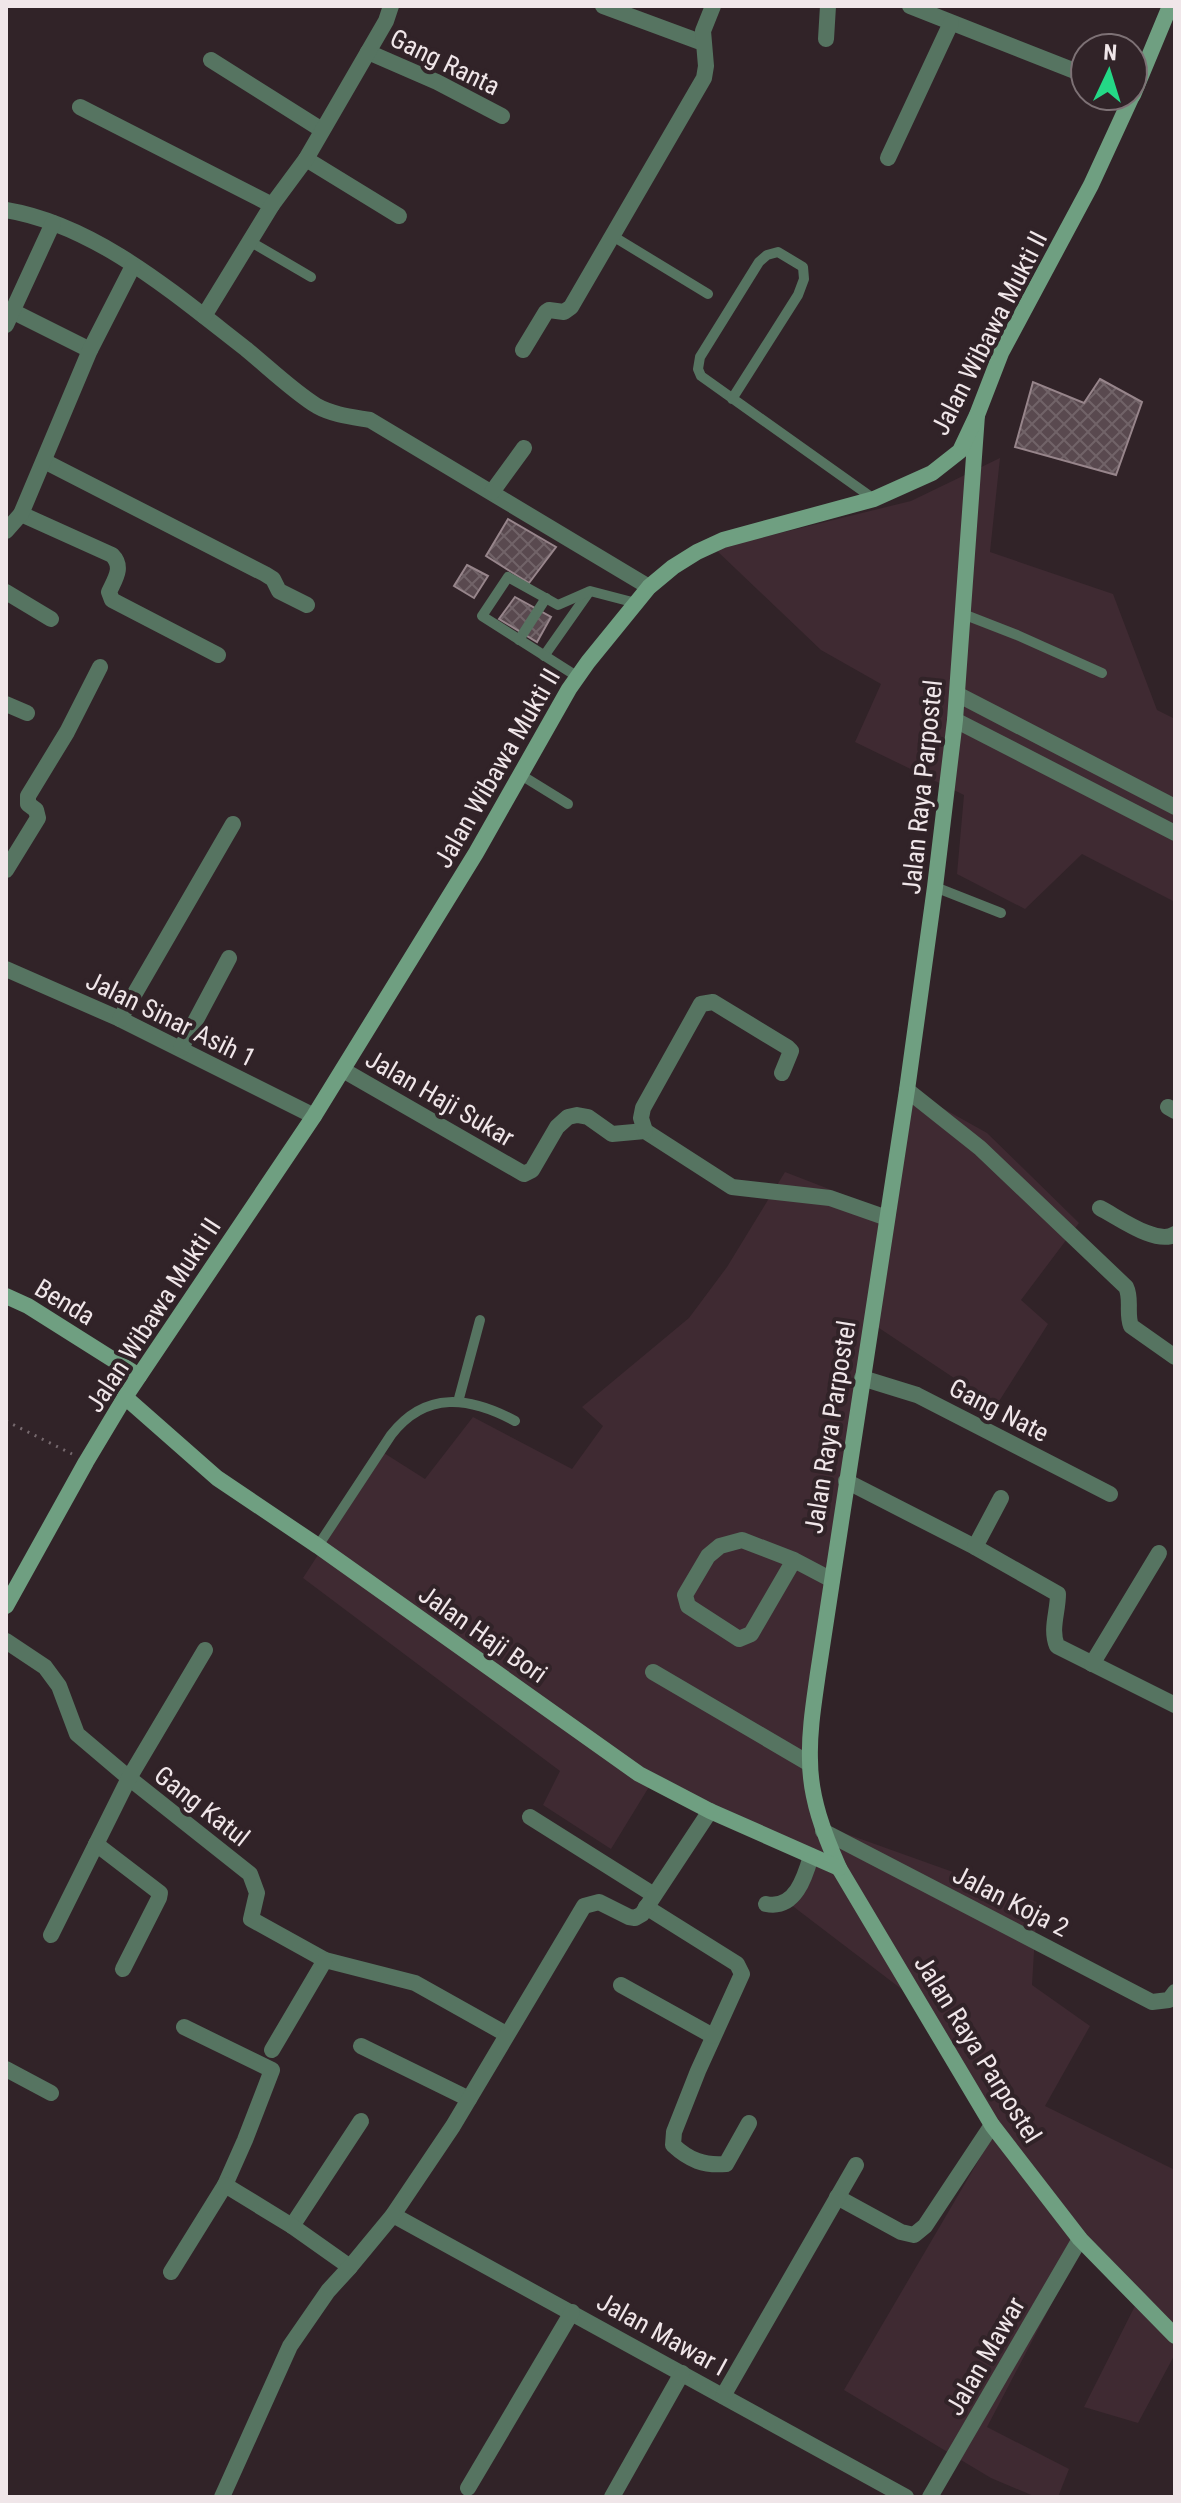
<svg xmlns="http://www.w3.org/2000/svg" width="1181" height="2503" font-family="'Roboto Condensed',sans-serif">
<defs>
<pattern id="building-cross-hatch" width="8" height="8" patternUnits="userSpaceOnUse" patternTransform="scale(2)"><rect width="8" height="8" fill="#59494f"/><path d="M0 0l8 8M0 8l8-8" fill="none" stroke="#716368"/></pattern>
</defs>
<rect width="100%" height="100%" fill="#312328"/>
<g fill="#3f2a32">
<path d="M1000,458L990,552L1113,594L1157,710L1175,719V902L1082,854L1025,909L957,874L964,795L855,742L881,684L821,650L715,549L911,501Z"/>
<path d="M912,1091L987,1133L1079,1223L1021,1300L1048,1324L996,1406L873,1324L804,1745L816,1823L1037,1902L1032,1985L1090,2026L1045,2106L1175,2170V2354L1138,2423L1084,2407L1142,2292L1086,2238L987,2427L1069,2469L1058,2497H1036L991,2478L844,2390L994,2134L904,1991L790,1904L807,1852L652,1782L611,1849L543,1805L560,1771L303,1578L384,1453L425,1479L473,1417L572,1469L603,1426L582,1407L689,1318L727,1267L785,1172L896,1215Z"/>
</g>
<g fill="url(#building-cross-hatch)" stroke="#97858b" stroke-width="2">
<path d="M1100,379L1142,402L1116,475L1015,447L1033,382L1084,403Z"/>
<path d="M508,519L556,547L529,583L486,556Z"/>
<path d="M467,565L488,576L474,598L454,586Z"/>
<path d="M515,597L551,617L537,642L499,619Z"/>
</g>
<g fill="none" stroke-linecap="round" stroke-linejoin="round">
<path stroke="#76696e" stroke-width="3" stroke-dasharray="2 6" stroke-linecap="butt" d="M6,1421L72,1454"/>
<g stroke="#567461" stroke-width="10">
<path d="M611,235L708,294"/>
<path d="M251,242L311,277"/>
<path d="M732,399L798,295L804,279L803,267L778,252L767,255L759,262L700,357L698,369L701,376L874,499"/>
<path d="M963,614L1017,635L1102,673"/>
<path d="M519,640L546,598"/>
<path d="M544,656L589,592"/>
<path d="M578,677L482,616L508,577L558,605L590,591L636,603"/>
<path d="M521,775L568,804"/>
<path d="M935,887L1001,913"/>
<path d="M458,1402L480,1320"/>
<path d="M318,1546L391,1435C426,1390 470,1397 515,1421"/>
</g>
<g stroke="#567461" stroke-width="16">
<path d="M603,6L703,43"/>
<path d="M910,6L1085,75"/>
<path d="M826,39L828,6"/>
<path d="M368,52L437,82L502,116"/>
<path d="M211,60L322,130"/>
<path d="M80,107L272,205"/>
<path d="M888,158L951,23"/>
<path d="M306,159L399,216"/>
<path d="M6,210C96,225 175,294 246,349C268,367 294,392 317,406C333,415 353,417 370,420L649,587"/>
<path d="M12,311L90,350"/>
<path d="M204,316L272,205L306,159L386,21L391,6"/>
<path d="M6,325L53,223"/>
<path d="M523,350L546,312L549,310L564,312L571,307L704,78L706,66L703,31L713,6"/>
<path d="M44,461L265,574L273,579L279,591L307,605"/>
<path d="M492,492L524,448"/>
<path d="M21,514L112,555C124,567 115,579 109,592L112,600L218,655"/>
<path d="M6,531L21,514L90,350L133,266"/>
<path d="M6,592L51,619"/>
<path d="M957,694L1175,807"/>
<path d="M6,704L27,713"/>
<path d="M955,720L1175,833"/>
<path d="M6,870L38,818L36,810L28,804V796L67,732L100,667"/>
<path d="M6,969L120,1019L314,1116"/>
<path d="M120,1019L233,824"/>
<path d="M181,1048L229,958"/>
<path d="M343,1070L524,1174L532,1170L557,1127L568,1117L577,1115L588,1117L612,1134L645,1131L732,1187L830,1198L887,1218"/>
<path d="M907,1090L980,1148L1126,1287C1132,1299 1126,1313 1131,1326L1175,1357"/>
<path d="M1168,1107L1175,1111"/>
<path d="M645,1131L641,1118L643,1108L701,1004L713,1002L787,1047L791,1051L782,1073"/>
<path d="M1100,1208C1118,1217 1157,1246 1175,1234"/>
<path d="M862,1378L917,1395L1110,1494"/>
<path d="M846,1481L975,1547L1058,1594C1058,1612 1050,1629 1057,1646L1175,1705"/>
<path d="M975,1547L1001,1498"/>
<path d="M794,1560L751,1634L739,1639L688,1606L685,1595L708,1556L720,1546L742,1540L794,1560L832,1580"/>
<path d="M6,1641L45,1667L59,1686L77,1734L129,1778L250,1874L257,1893L251,1919L325,1960L415,1983L506,2034"/>
<path d="M1092,1664L1159,1553"/>
<path d="M653,1672L810,1764"/>
<path d="M530,1817L654,1895"/>
<path d="M823,1831L1152,2002L1169,2000L1175,1992"/>
<path d="M96,1844L160,1893L159,1898L123,1969"/>
<path d="M766,1904C795,1910 805,1877 811,1856"/>
<path d="M646,1907L737,1964L742,1974L698,2071L674,2132L673,2145C689,2160 704,2166 726,2164L749,2123"/>
<path d="M51,1935L129,1778L205,1650"/>
<path d="M621,1985L713,2036"/>
<path d="M184,2027L272,2070L245,2140L225,2185"/>
<path d="M361,2046L469,2099"/>
<path d="M272,2050L325,1960"/>
<path d="M6,2069L51,2093"/>
<path d="M837,2197L901,2232L914,2235L925,2226L992,2125"/>
<path d="M393,2215L906,2497"/>
<path d="M292,2226L361,2121"/>
<path d="M171,2272L225,2185L292,2226L350,2267"/>
<path d="M723,2396L856,2165"/>
<path d="M468,2488L572,2312"/>
<path d="M222,2497L290,2346L328,2291L350,2267L393,2215L453,2126L584,1906L599,1902L629,1917L635,1918L642,1914L710,1811"/>
<path d="M612,2497L682,2373"/>
<path d="M930,2497L1080,2239"/>
</g>
<g stroke="#6f9f81" stroke-width="16">
<path d="M1133,95L1170,6"/>
<path d="M977,415L955,720L935,887L907,1090L818,1673C814,1702 809,1731 810,1760C810,1798 824,1834 839,1868L992,2125L1080,2239L1175,2336"/>
<path d="M6,1296L28,1306L139,1376"/>
<path d="M125,1397L217,1478L318,1546L639,1774L710,1811L839,1868"/>
<path d="M6,1606L86,1462L125,1397L314,1116L476,853L569,689L588,662L649,587L673,567L697,552L723,540L874,499L932,473L960,451L977,415L1001,353L1091,185L1132,96"/>
</g>
</g>
<g text-anchor="middle" stroke-width="8" stroke-linejoin="round" paint-order="stroke">
<g font-size="26" fill="#f0e6e9" stroke="#312328">
<text transform="translate(445 62) rotate(26)" y="9">Gang Ranta</text>
<text transform="translate(989 333) rotate(-63)" y="9">Jalan Wibawa Mukti II</text>
<text transform="translate(497 768) rotate(-60)" y="9">Jalan Wibawa Mukti II</text>
<text transform="translate(922 787) rotate(-84)" y="9">Jalan Raya Parpostel</text>
<text transform="translate(171 1019) rotate(26)" y="9">Jalan Sinar Asih 1</text>
<text transform="translate(440 1098) rotate(30)" y="9">Jalan Haji Sukar</text>
<text transform="translate(65 1302) rotate(31)" y="9">Benda</text>
<text transform="translate(153 1315) rotate(-57)" y="9">Jalan Wibawa Mukti II</text>
<text transform="translate(999 1410) rotate(27)" y="9">Gang Nate</text>
<text transform="translate(830 1427) rotate(-81)" y="9">Jalan Raya Parpostel</text>
<text transform="translate(483 1634) rotate(35)" y="9">Jalan Haji Bori</text>
<text transform="translate(202 1806) rotate(38)" y="9">Gang Katul</text>
<text transform="translate(1011 1901) rotate(27)" y="9">Jalan Koja 2</text>
<text transform="translate(978 2049) rotate(58)" y="9">Jalan Raya Parpostel</text>
<text transform="translate(662 2334) rotate(29)" y="9">Jalan Mawar I</text>
<text transform="translate(985 2356) rotate(-60)" y="9">Jalan Mawar</text>
</g>
</g>
<rect width="1181" height="2503" fill="none" stroke="#f0e6e9" stroke-width="16"/>
<g transform="translate(1109 72) rotate(4)"><circle r="38" fill="#312328" stroke="#7d7175" stroke-width="2"/>
<path d="M0-6L14 30L0 20L-14 30Z" fill="#24d886"/>
<text y="-12" font-size="22" font-weight="bold" text-anchor="middle" fill="#f0e6e9">N</text>
</g>
</svg>
